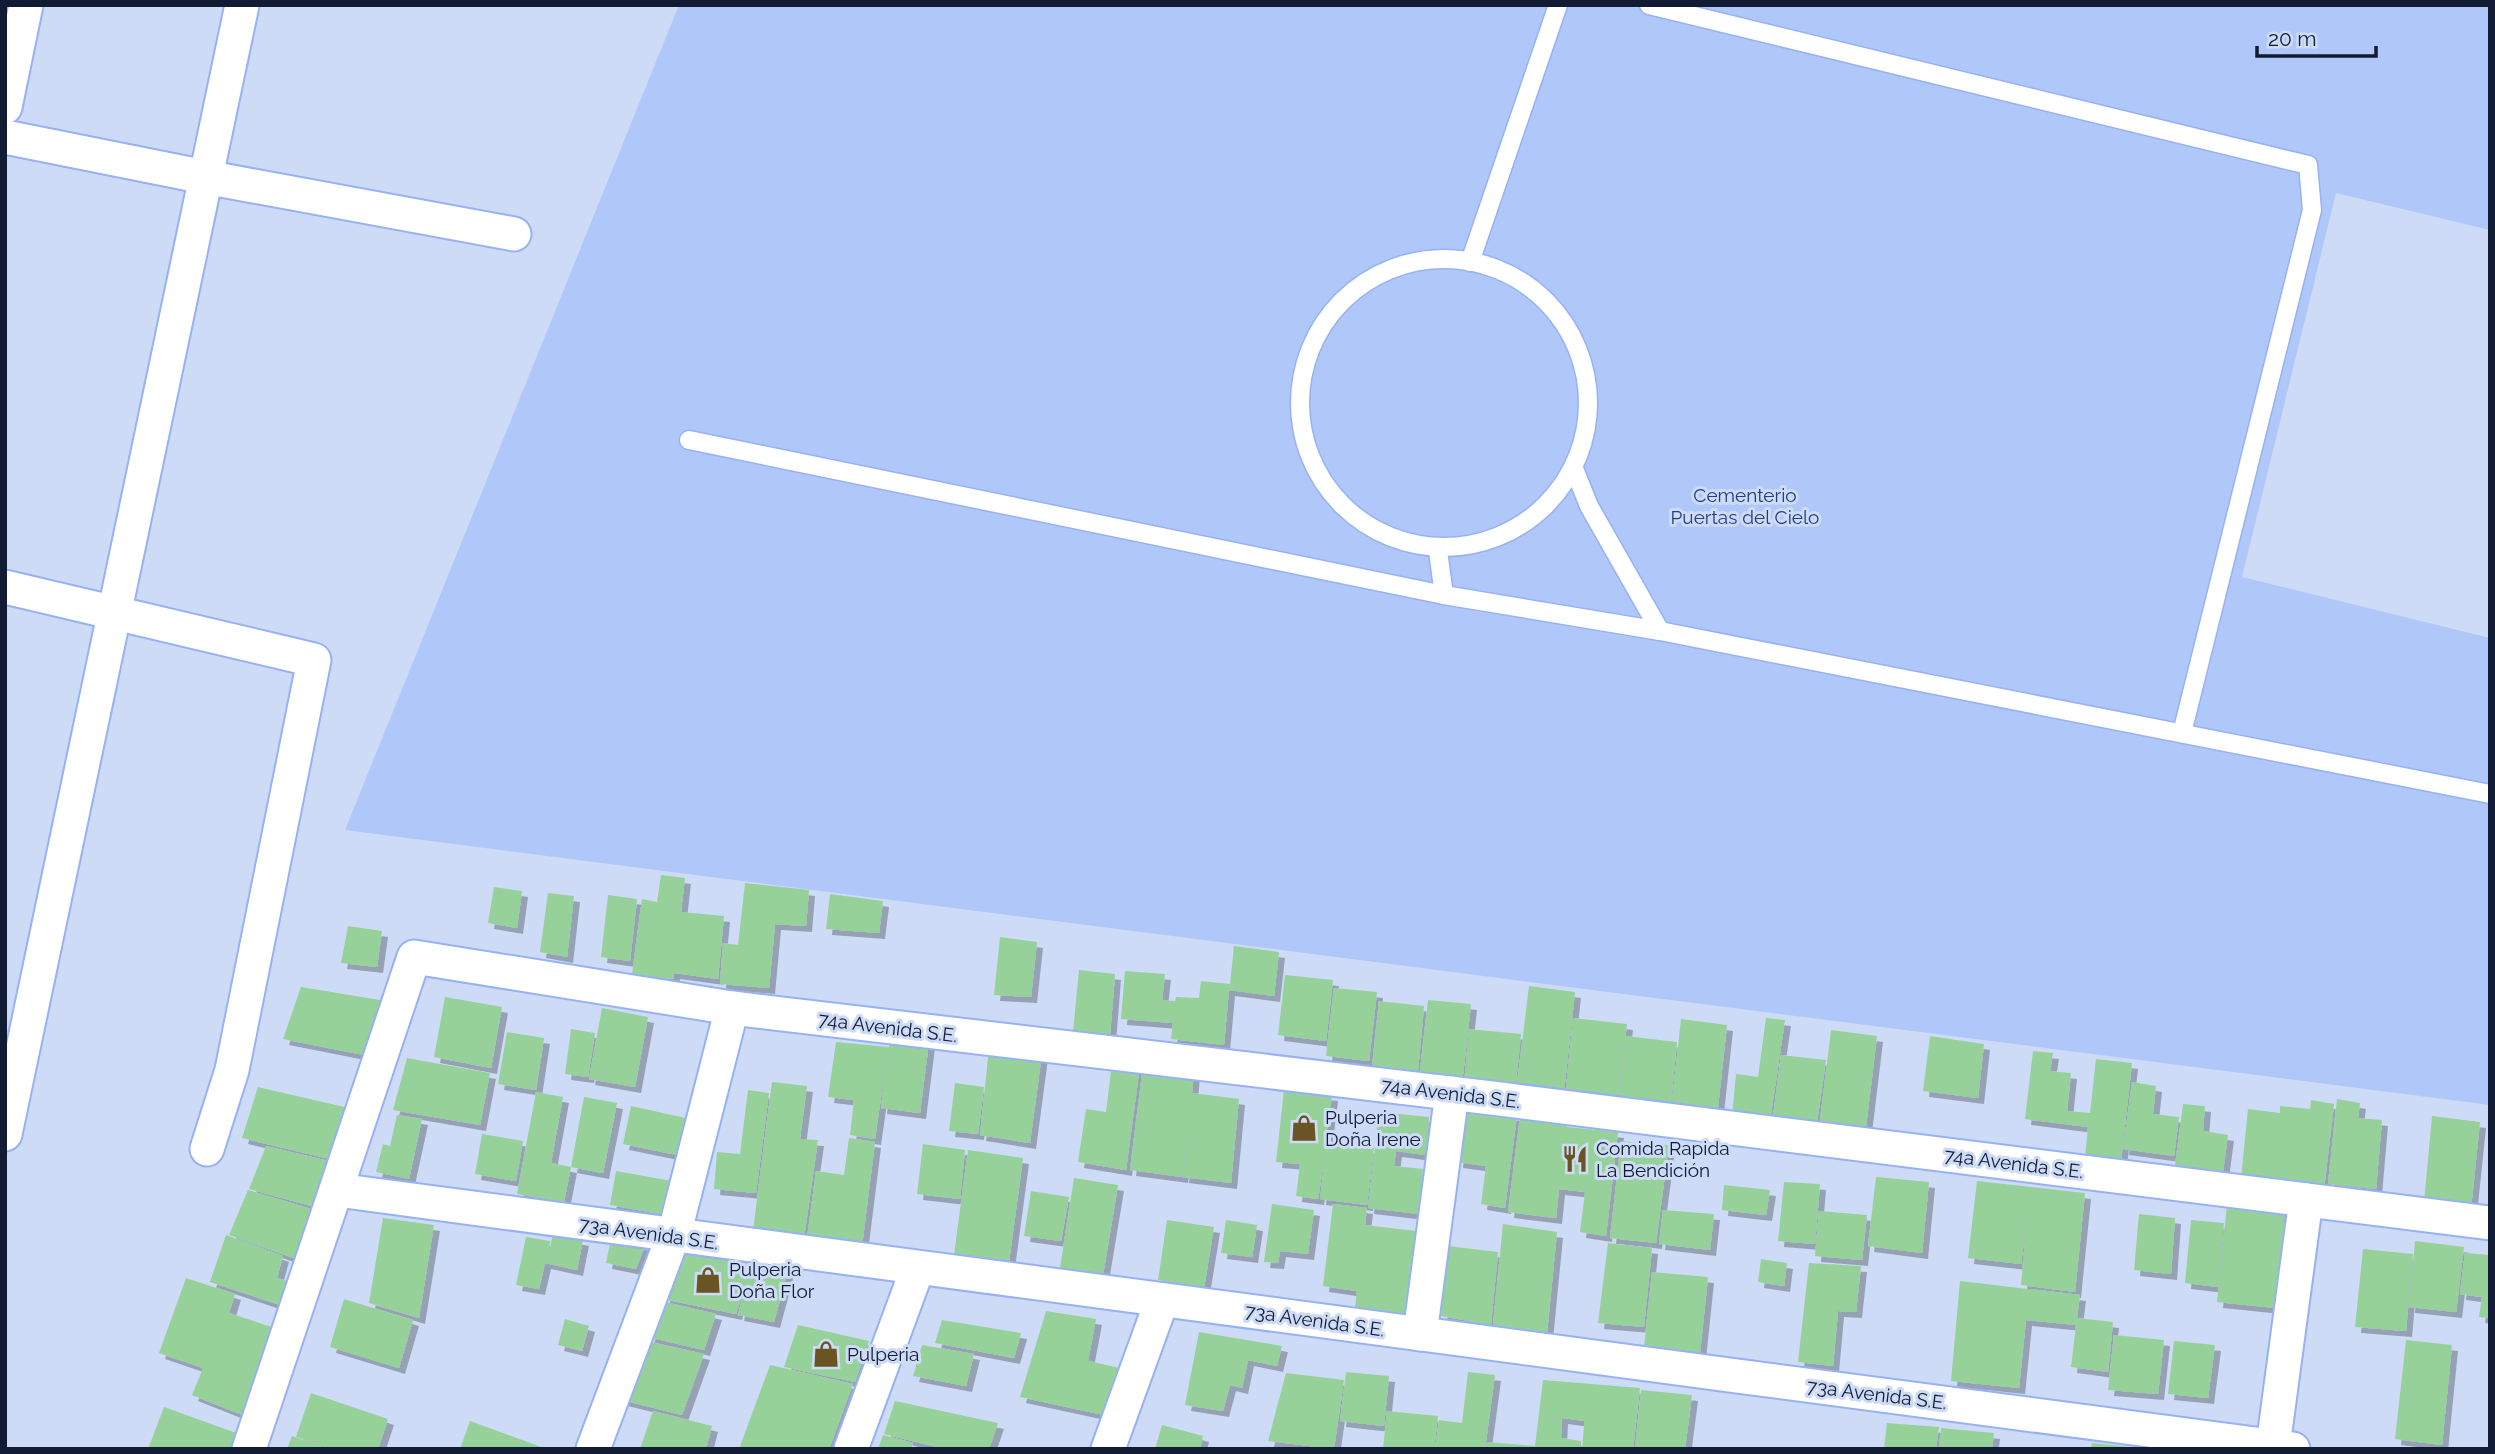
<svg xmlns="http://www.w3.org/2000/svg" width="2495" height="1454" font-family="Raleway,sans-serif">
<defs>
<filter id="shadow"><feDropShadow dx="6" dy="6" stdDeviation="0" flood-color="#0004"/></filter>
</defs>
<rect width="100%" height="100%" fill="#cedbf6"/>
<path fill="#b0c7f9" d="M679,5H2490V230L2336,193L2242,577L2490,638V1105L345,830Z"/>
<g fill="#97d19a" filter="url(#shadow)">
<path d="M661,875L685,878L681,912L724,916L718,979L674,973L673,979L632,974L642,899L657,902Z"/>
<path d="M745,883L809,890L806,926L775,924L769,988L720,984L723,943L738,945Z"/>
<path d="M494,887L522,891L517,928L488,923Z"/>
<path d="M548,893L574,896L567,957L540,952Z"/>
<path d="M830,894L883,901L879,933L826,929Z"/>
<path d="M608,895L637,899L630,961L601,957Z"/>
<path d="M348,926L382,931L377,967L341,963Z"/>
<path d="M1000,937L1037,942L1031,997L994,995Z"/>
<path d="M1234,946L1279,952L1274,996L1229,990L1224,1045L1171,1039L1173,1023L1121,1019L1125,971L1165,974L1162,1000L1175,1001L1176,997L1199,998L1201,981L1230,984Z"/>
<path d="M1079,970L1115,974L1110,1036L1073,1032Z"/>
<path d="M1285,975L1333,980L1326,1041L1278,1035Z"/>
<path d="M1529,986L1575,992L1563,1100L1516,1092Z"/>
<path d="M301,987L386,1001L369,1056L283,1039Z"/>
<path d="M1334,988L1377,992L1369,1061L1326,1056Z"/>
<path d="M445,997L502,1007L491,1068L434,1057Z"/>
<path d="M1428,1000L1471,1004L1462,1084L1419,1080Z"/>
<path d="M1379,1001L1424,1006L1417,1081L1371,1076Z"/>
<path d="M602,1008L648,1017L635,1087L589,1079Z"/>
<path d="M1573,1018L1627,1024L1617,1106L1565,1099Z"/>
<path d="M1766,1018L1785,1020L1770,1121L1732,1116L1736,1074L1758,1077Z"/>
<path d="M1681,1019L1727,1025L1717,1116L1671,1111Z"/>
<path d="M571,1029L595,1033L588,1077L565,1074Z"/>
<path d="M1469,1029L1521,1034L1515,1091L1464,1085Z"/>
<path d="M1831,1030L1877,1036L1866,1127L1820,1121Z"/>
<path d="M507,1032L544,1038L536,1090L498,1084Z"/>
<path d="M1626,1036L1677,1042L1670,1112L1618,1105Z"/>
<path d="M1930,1036L1984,1044L1978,1098L1923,1091Z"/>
<path d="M891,1038L929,1042L920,1113L881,1108L887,1056L875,1139L850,1135L854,1100L828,1097L836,1042L889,1047Z"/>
<path d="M989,1048L1042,1053L1030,1143L980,1135Z"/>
<path d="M2033,1051L2053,1053L2050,1071L2071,1073L2067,1111L2090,1113L2096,1059L2132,1063L2121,1161L2085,1157L2088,1127L2025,1119Z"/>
<path d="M1781,1055L1826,1060L1817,1122L1773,1117Z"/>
<path d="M407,1058L490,1073L480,1125L393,1110Z"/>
<path d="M1112,1063L1140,1066L1126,1170L1078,1162L1086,1109L1106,1112Z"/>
<path d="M1143,1066L1194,1072L1192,1093L1239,1099L1231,1183L1183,1177L1188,1134L1182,1177L1130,1170Z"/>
<path d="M772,1082L807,1086L800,1139L818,1140L803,1245L752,1238Z"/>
<path d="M2132,1082L2156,1086L2153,1114L2179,1117L2174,1156L2123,1149Z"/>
<path d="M955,1083L984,1087L978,1134L949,1131Z"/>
<path d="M258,1087L353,1109L334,1160L242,1138Z"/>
<path d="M748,1090L769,1093L756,1193L714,1189L717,1152L740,1154Z"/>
<path d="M1284,1090L1332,1095L1326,1143L1374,1148L1367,1205L1320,1199L1326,1148L1318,1199L1296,1196L1300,1164L1276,1162Z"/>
<path d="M536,1092L563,1097L551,1163L571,1167L564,1202L517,1194Z"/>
<path d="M584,1097L617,1103L603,1173L571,1167Z"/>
<path d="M2337,1099L2360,1103L2358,1118L2382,1120L2376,1189L2328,1184Z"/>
<path d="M2311,1100L2334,1104L2324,1189L2241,1178L2248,1109L2280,1113V1106L2310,1109Z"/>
<path d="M2183,1104L2205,1106L2203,1131L2228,1135L2223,1172L2175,1166Z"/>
<path d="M631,1106L690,1119L682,1156L623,1144Z"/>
<path d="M1463,1110L1517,1115L1505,1208L1481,1204L1486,1166L1457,1162Z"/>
<path d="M1379,1112L1429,1117L1426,1155L1396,1151L1394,1166L1423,1169L1419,1214L1368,1208Z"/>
<path d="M397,1115L422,1119L409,1179L376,1172L383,1144L390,1146Z"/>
<path d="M2432,1116L2480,1122L2471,1208L2424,1202Z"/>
<path d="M1520,1117L1567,1123V1127L1618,1132L1606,1236L1580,1232L1585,1192L1559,1189L1556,1218L1508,1212Z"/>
<path d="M482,1134L523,1141L516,1181L475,1174Z"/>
<path d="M849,1138L875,1142L861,1254L806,1246L816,1171L844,1175Z"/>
<path d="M1621,1141L1669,1145L1656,1243L1610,1238Z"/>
<path d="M923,1144L965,1150L960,1199L917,1194Z"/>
<path d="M266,1146L333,1162L315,1207L249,1189Z"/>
<path d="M968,1150L1023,1158L1009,1262L954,1255Z"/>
<path d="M616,1171L672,1181L666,1215L610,1205Z"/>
<path d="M1876,1177L1929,1182L1922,1253L1868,1246Z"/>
<path d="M1074,1178L1118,1185L1103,1275L1060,1268Z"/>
<path d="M1977,1181L2085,1193L2075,1292L2021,1285L2027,1218L2021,1264L1968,1258Z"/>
<path d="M1784,1182L1820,1184L1815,1244L1778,1241Z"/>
<path d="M1724,1185L1770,1190L1766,1215L1722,1210Z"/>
<path d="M248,1190L318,1211L299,1260L229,1235Z"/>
<path d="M1031,1191L1069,1197L1061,1241L1024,1236Z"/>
<path d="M1272,1204L1314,1210L1308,1254L1280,1251L1278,1263L1264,1262Z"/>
<path d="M1333,1204L1367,1208L1365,1225L1416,1231L1406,1314L1355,1308L1357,1291L1323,1286Z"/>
<path d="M2227,1205L2285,1210L2275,1308L2217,1302Z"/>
<path d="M1663,1210L1714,1214L1710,1250L1659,1244Z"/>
<path d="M1819,1211L1867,1215L1862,1260L1815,1256Z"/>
<path d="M2139,1214L2175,1218L2171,1274L2134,1270Z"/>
<path d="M383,1218L434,1225L419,1318L369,1303Z"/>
<path d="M1167,1220L1214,1227L1204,1288L1158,1280Z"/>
<path d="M1226,1220L1257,1225L1252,1257L1221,1253Z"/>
<path d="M2191,1220L2224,1223L2218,1287L2185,1283Z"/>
<path d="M1503,1224L1557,1232L1547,1333L1493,1325Z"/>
<path d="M553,1234L583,1240L577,1270L545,1263L539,1289L516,1285L526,1237L550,1241L547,1260Z"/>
<path d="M226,1235L283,1256L277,1278L291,1282L283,1306L210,1282Z"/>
<path d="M611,1239L645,1245L636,1269L606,1263Z"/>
<path d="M2415,1241L2464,1247L2456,1312L2409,1307Z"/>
<path d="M1608,1243L1652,1248L1644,1327L1598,1323Z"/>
<path d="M1448,1246L1498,1252L1491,1325L1441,1316Z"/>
<path d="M680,1248L789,1266L774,1322L738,1315L746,1282L736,1314L663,1299Z"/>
<path d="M2363,1249L2413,1254L2406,1331L2355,1327Z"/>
<path d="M2465,1253L2490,1255V1318L2479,1317L2482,1297L2460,1294Z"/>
<path d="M1761,1259L1787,1263L1784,1286L1758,1282Z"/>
<path d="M1809,1263L1861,1266L1856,1312L1838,1311L1833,1366L1798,1362Z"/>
<path d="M1652,1272L1708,1277L1700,1353L1644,1347Z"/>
<path d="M186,1278L235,1294L229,1313L278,1329L257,1387L233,1379L256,1388L245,1416L192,1395L203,1368L159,1353Z"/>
<path d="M1960,1281L2080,1295L2077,1318L2113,1322L2108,1372L2071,1367L2076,1325L2026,1320L2019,1388L1951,1381Z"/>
<path d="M344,1299L413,1320L399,1368L330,1347Z"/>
<path d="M661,1301L716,1314L704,1350L648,1337Z"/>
<path d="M1046,1311L1096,1319L1088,1361L1129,1370L1113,1417L1020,1397Z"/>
<path d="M565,1319L589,1326L582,1351L558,1345Z"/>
<path d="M942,1320L1021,1333L1014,1358L935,1343Z"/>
<path d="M798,1325L869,1341L855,1382L784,1367Z"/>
<path d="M1199,1332L1282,1346L1277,1366L1248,1360L1242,1388L1230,1385L1223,1411L1185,1405Z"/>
<path d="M2114,1335L2164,1340L2158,1394L2108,1390Z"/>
<path d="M2406,1340L2452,1345L2442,1445L2395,1439Z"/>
<path d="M646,1341L704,1354L682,1415L622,1400Z"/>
<path d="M2174,1341L2215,1345L2208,1398L2168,1394Z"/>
<path d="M922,1345L974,1354L966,1386L913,1376Z"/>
<path d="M770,1365L853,1384L829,1449H739Z"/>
<path d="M1346,1372L1389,1376L1384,1426L1340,1421Z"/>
<path d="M1468,1372L1495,1375L1485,1449H1435L1439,1420L1462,1423Z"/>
<path d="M1286,1373L1344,1380L1334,1449L1268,1441Z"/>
<path d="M1543,1380L1640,1388L1633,1449H1582L1585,1414L1584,1421L1562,1418L1561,1438L1581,1441V1449H1486L1487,1442L1535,1446Z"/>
<path d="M1641,1390L1692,1395L1685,1449H1635Z"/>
<path d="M311,1393L388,1419L378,1449H332L296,1437Z"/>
<path d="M895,1401L998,1423L989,1449H945L884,1434Z"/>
<path d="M164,1407L239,1434L233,1449H148Z"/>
<path d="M653,1411L712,1426L706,1449H640Z"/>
<path d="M1387,1411L1438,1416L1434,1449H1383Z"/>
<path d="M470,1421L544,1448V1449H460Z"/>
<path d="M1887,1423L1939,1427L1936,1449H1884Z"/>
<path d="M1162,1425L1203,1436L1200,1449H1155Z"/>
<path d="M1941,1428L1994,1433L1992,1449H1939Z"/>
<path d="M883,1435L913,1443L911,1449H878Z"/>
<path d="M292,1436L325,1448V1449H287Z"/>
<path d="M2092,1443L2131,1447V1449H2091Z"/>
</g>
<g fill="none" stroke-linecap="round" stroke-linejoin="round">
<defs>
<g id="service">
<path d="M1649,5L2308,165L2312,210L2182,733"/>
<circle cx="1444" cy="403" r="144"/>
<path d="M1470,262L1558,5"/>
<path d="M689,440L1444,595L1660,631L2490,794"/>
<path d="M1575,471L1589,506L1660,631"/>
<path d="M1438,551L1444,595"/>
</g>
<g id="minor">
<path d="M5,107L26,5"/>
<path d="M5,137L205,177L514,234"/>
<path d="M5,587L314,660L232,1070L207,1149"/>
<path d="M5,1134L242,5"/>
<path d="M337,1190C989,1279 1641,1363 2293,1449"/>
<path d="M1420,1334L1452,1093"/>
<path d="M2273,1446L2306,1200"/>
<path d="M249,1449L414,957L732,1008L1500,1099L2490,1223"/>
<path d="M593,1449L675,1231L732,1008"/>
<path d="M851,1449L917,1270"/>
<path d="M1108,1449L1162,1300"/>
</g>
</defs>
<use href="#service" stroke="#96b2f4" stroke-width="21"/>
<use href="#minor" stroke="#96b2f4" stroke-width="37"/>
<use href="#service" stroke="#fff" stroke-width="18"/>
<use href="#minor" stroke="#fff" stroke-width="33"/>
</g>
<defs>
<symbol id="shop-bare" viewBox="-9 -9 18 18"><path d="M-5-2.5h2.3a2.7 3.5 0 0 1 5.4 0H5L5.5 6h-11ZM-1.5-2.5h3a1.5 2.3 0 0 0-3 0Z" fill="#695423" stroke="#cedbf6" stroke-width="2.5" paint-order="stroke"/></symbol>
<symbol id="restaurant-bare" viewBox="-9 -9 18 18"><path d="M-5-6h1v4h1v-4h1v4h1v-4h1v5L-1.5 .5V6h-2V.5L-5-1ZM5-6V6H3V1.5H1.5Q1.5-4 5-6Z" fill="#695423" stroke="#cedbf6" stroke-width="2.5" paint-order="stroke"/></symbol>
</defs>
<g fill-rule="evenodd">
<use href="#shop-bare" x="1285" y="1109" width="38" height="38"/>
<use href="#restaurant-bare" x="1556" y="1140" width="38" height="38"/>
<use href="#shop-bare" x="689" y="1261" width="38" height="38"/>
<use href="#shop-bare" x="807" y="1335" width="38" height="38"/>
</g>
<g text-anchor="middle" stroke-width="6" stroke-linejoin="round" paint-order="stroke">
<g font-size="19" fill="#233c85" stroke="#cedbf6">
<text x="1745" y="502">Cementerio<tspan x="1745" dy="22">Puertas del Cielo</tspan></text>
</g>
<g font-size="19" fill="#111b34" stroke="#cedbf6">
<text transform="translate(888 1027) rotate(7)" y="7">74a Avenida S.E.</text>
<text transform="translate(1451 1093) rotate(7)" y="7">74a Avenida S.E.</text>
<text transform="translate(2014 1163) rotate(7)" y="7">74a Avenida S.E.</text>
<text transform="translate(649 1233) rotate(8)" y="7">73a Avenida S.E.</text>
<text transform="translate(1315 1320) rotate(8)" y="7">73a Avenida S.E.</text>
<text transform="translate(1877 1394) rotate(7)" y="7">73a Avenida S.E.</text>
</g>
<g font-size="19" fill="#111b34" stroke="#cedbf6" text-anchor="start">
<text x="1325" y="1124">Pulperia<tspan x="1325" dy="22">Doña Irene</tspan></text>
<text x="1596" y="1155">Comida Rapida<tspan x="1596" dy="22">La Bendición</tspan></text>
<text x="729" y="1276">Pulperia<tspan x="729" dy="22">Doña Flor</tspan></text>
<text x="847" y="1361">Pulperia</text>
</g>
</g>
<rect width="2495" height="1454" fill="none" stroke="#111b34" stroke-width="14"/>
<path d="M2257 46v10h119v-10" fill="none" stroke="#111b34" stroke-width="3.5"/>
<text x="2268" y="46" font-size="21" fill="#111b34" stroke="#cedbf6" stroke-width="5" paint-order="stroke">20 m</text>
</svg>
